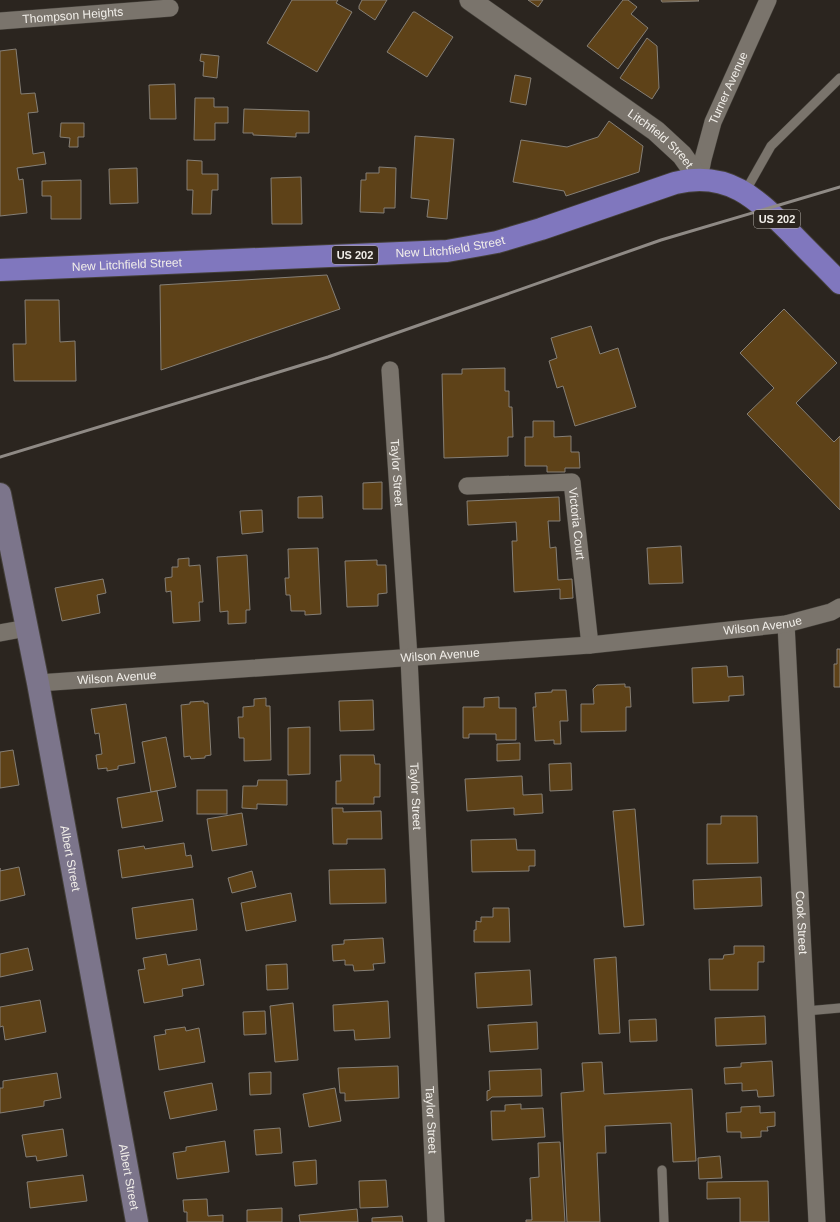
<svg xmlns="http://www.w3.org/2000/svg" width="840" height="1222" font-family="Helvetica,sans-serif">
<rect width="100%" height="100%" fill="#2b251f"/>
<g fill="#5e4218" stroke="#857f76">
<path d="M292,0H338L336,3L352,12L317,72L267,43Z"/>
<path d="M362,0H387L375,20L359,9V6Z"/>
<path d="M528,0H543L538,7Z"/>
<path d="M623,0H628L637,7L631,14L648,28L618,69L587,46Z"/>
<path d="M661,0H698L699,1L662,2Z"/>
<path d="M413,12H415L453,37L427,77L387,52Z"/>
<path d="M647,38L657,46L659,88L652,99L620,78Z"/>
<path d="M16,49L21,94L35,93L38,112L28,113L33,154L44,152L46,164L17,168L19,180L23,179L27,213L0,216V51Z"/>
<path d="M201,54L219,56L217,78L203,76L204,62L200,61Z"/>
<path d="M515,75L531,78L526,105L510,102Z"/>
<path d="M175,84L176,119H150L149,85Z"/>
<path d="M195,98H214V107H228V123H215V140H194Z"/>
<path d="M244,109L309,111V133H296V137L253,135V133H243Z"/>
<path d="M609,121L643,146L639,172L566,196L564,191L513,182L521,140L567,147L598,137Z"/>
<path d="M61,123H84V137H78V147H69L70,138L60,137Z"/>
<path d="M415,136L454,139L447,219L427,217L429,200L411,198Z"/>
<path d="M187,160L202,161V174H218V190H212L211,214H192L193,190H187Z"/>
<path d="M379,167L396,168L395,208H384V213L360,212L361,180H366V173H379Z"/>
<path d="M137,168L138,203L110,204L109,169Z"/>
<path d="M301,177L302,224H272L271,178Z"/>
<path d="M81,180V219H51V196H42V181Z"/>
<path d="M327,275L340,309L161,370L160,285Z"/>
<path d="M25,300H59L60,342L75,341L76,381H14L13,344H26Z"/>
<path d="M784,309L837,363L796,403L834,442L840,436V510L747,414L774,388L740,353Z"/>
<path d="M591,326L600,354L618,348L636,407L575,426L563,386L557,388L549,361L557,358L551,338Z"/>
<path d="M505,368V391H509V407H512L513,437H508V456L444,458L442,374H462V369Z"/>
<path d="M533,421H554V437L571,436V452H579L580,468H565V472H547V466H525V437H533Z"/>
<path d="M382,482V509H363V483Z"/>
<path d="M322,496L323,518H298V497Z"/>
<path d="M559,497L560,521H548L550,548L556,547L558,580L572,579L573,598L560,599V589L514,592L512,541H517L516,522L468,525L467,501Z"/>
<path d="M262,510L263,532L242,534L240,511Z"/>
<path d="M681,546L683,583L649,584L647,548Z"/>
<path d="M318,548L321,614L305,615V611H291L290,595H286L285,578H289L288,549Z"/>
<path d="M247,555L250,610H246V623L228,624V611L220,612L217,557Z"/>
<path d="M189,558V566L200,565L203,602H199L200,621L173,623L171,591L166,592L165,578L172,577V567H178V559Z"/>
<path d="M377,560V565H386L387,593L378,594V606L347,607L345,561Z"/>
<path d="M103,579L106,593L97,595L100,613L62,621L55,588Z"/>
<path d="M837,649H840V687H834V664H837Z"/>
<path d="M727,666L728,677L743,676L744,695L729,696V701L693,703L692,668Z"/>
<path d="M625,684V687H630L631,707H626V731L581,732V704H594L593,689L597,685Z"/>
<path d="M552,690H566L568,721H560L561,744H554V740L535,741L533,707H536L535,693L552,692Z"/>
<path d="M499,697V708H516V740H496V734H469V738H463V707H484V698Z"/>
<path d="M266,698V706H270L271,760L244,761V738H239L238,717H243V707L254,706V699Z"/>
<path d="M373,700L374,730L340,731L339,701Z"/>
<path d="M204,701V703H208L211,755L205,756V758L191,759L190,756L184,757L181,705L190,704V702Z"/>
<path d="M126,704L135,763L118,766V769L107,771V768L98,769L96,755L102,754L99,733L95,734L91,709Z"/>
<path d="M310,727V774L288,775V728Z"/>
<path d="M166,737L176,787L151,792L142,742Z"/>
<path d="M520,743V760L497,761V744Z"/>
<path d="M13,750L19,785L0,788V752Z"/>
<path d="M340,755H374L375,764H380V797H374V804H336V781H341Z"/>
<path d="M571,763L572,790L550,791L549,764Z"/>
<path d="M522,776L523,795L542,794L543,813L514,815V808L467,811L465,779Z"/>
<path d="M258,780H287V805L257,804V809L242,808L243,786H257Z"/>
<rect x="197" y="790" width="30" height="24"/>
<path d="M157,791L163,821L122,828L117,798Z"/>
<path d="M332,808H343V812L381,811L382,839H347V844H333Z"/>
<path d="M635,809L644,925L624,927L613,811Z"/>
<path d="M242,813L247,845L212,851L207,819Z"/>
<path d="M721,816H757L758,863L707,864V824H721Z"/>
<path d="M516,839L517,850H535V866H529V871L472,872L471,840Z"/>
<path d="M184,843L186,856L191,855L193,867L122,878L118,850L144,846L145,849Z"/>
<path d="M19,867L25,895L0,901V868V871Z"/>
<path d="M385,869L386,903L330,904L329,870Z"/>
<path d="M252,871L256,887L232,893L228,878Z"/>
<path d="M761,877L762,906L694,909L693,880Z"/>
<path d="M291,893L296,921L246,931L241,903Z"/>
<path d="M193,899L197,930L136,939L132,908Z"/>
<path d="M493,908H509L510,942H474V930H476V921L481,922V917H493Z"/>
<path d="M383,938L385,963L373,964L374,970L354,971L353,965H345V960L333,961L332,945L344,944V940Z"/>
<path d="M734,946H764V962H758V990H710L709,959H723L724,955L734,954Z"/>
<path d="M28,948L33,970L0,977V954Z"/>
<path d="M166,954L168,965L200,959L204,985L182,989L183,996L144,1003L138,970L145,969L143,958Z"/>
<path d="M616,957L620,1033L599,1034L594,959Z"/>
<path d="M287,964L288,989L267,990L266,965Z"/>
<path d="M530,970L532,1005L477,1008L475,973Z"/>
<path d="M40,1000L46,1032L5,1040L3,1026L0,1027V1007Z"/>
<path d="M388,1001L390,1038L355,1040L354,1030L334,1031L333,1005Z"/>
<path d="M293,1003L298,1060L275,1062L270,1006Z"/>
<path d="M265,1011L266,1034L244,1035L243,1012Z"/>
<path d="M765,1016L766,1044L716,1046L715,1018Z"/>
<path d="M656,1019L657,1041L630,1042L629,1020Z"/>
<path d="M537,1022L538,1049L490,1052L488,1025Z"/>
<path d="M185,1027L186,1031L199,1028L205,1062L159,1070L154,1036L166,1034L165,1030Z"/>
<path d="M772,1061L774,1096L758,1097L757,1090L742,1091V1083L725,1084L724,1068L741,1067V1063Z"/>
<path d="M602,1062L604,1094L692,1089L696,1161L673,1162L671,1123L605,1126L606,1153H597L600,1222H567L561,1093L584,1091L582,1063Z"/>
<path d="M398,1066L399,1098L345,1101V1093H340L338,1068Z"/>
<path d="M541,1069L542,1096L492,1097L487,1101V1091L490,1090L489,1071Z"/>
<path d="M271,1072V1094L250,1095L249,1073Z"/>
<path d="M57,1073L61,1098L44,1101V1106L0,1113V1088H3V1081Z"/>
<path d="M212,1083L217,1110L170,1119L164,1092Z"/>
<path d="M335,1088L341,1121L309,1127L303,1094Z"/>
<path d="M521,1104V1109L543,1108L545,1137L492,1140L491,1111H505V1105Z"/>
<path d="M760,1106V1113L775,1112V1126L767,1127L768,1131H761V1137L741,1138V1132H727L726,1113L741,1112V1107Z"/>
<path d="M280,1128L282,1153L256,1155L254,1130Z"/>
<path d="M63,1129L67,1156L37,1161L36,1156L26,1157L22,1135Z"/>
<path d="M225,1141L229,1172L177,1179L173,1153L186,1151V1147Z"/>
<path d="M560,1142L565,1222H526V1220H532L530,1178L539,1177L538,1143Z"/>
<path d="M720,1156L722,1178L699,1179L698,1158Z"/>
<path d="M316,1160L317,1184L295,1186L293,1162Z"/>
<path d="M83,1175L87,1201L30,1208L27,1182Z"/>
<path d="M386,1180L388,1207L360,1208L359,1181Z"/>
<path d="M768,1181L769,1222H740V1198L707,1199V1182Z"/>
<path d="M207,1199L208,1216L223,1215V1222H187V1212H184L183,1200Z"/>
<path d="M282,1208V1222H247V1210Z"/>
<path d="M357,1209L358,1222H300L299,1215Z"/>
<path d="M402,1216L403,1222H372V1218Z"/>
</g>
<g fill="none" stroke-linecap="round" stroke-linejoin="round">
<defs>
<g id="service">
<path d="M745,192L771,146L840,78"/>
<path d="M806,1011L840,1008"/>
<path d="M662,1170L664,1222"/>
</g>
<g id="minor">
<path id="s1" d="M0,21L170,8"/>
<path id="s2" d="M699,179L703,159L713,122L768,0"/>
<path id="s3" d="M390,370L409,658L436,1222"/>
<path id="s4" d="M467,486L572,482L590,645"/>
<path id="s5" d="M786,624L817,1222"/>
<path d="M0,633L27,628"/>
<path id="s6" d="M38,683L590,645L786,624L831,612L840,607"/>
</g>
<g id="tertiary">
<path id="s7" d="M470,0L656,131L682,155L699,179"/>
</g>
<g id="secondary">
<path id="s8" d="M0,494L38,683L137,1222"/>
</g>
<g id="trunk">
<path id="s9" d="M0,270L447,251L497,242L541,229L675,183C728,170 756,198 791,233C807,250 824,266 840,283"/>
</g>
</defs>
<use href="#service" stroke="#44403a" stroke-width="10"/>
<use href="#minor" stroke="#44403a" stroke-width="18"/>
<use href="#tertiary" stroke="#44403a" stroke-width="22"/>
<use href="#secondary" stroke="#44403a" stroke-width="24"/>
<use href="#trunk" stroke="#44403a" stroke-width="24"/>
<use href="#service" stroke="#7a746c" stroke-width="9"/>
<use href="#minor" stroke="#7a746c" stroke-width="17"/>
<use href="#tertiary" stroke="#7a746c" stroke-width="21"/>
<use href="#secondary" stroke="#7c758b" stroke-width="22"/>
<use href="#trunk" stroke="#8077be" stroke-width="22"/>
<path stroke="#8f8a85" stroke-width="3" d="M0,457L328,357L661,240L840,187"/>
</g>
<g text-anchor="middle" stroke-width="4" stroke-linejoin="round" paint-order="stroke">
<g fill="#2b251f" stroke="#b6b2ac" stroke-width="1">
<rect x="754" y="210" width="46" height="18" rx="3"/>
<rect x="332" y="246" width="46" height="18" rx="3"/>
</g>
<g font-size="11" font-weight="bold" fill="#f1eee9">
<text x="777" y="223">US 202</text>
<text x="355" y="259">US 202</text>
</g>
<g font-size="12" fill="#f1eee9" stroke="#2b251f">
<text dy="4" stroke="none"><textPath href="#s1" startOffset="73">Thompson Heights</textPath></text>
<text dy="4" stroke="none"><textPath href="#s2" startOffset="96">Turner Avenue</textPath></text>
<text dy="4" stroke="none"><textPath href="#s7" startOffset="236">Litchfield Street</textPath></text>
<text dy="4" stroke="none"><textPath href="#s9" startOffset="451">New Litchfield Street</textPath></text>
<text dy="4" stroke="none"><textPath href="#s9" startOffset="127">New Litchfield Street</textPath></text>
<text dy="4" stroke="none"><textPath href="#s3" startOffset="103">Taylor Street</textPath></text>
<text dy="4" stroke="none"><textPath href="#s4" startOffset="147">Victoria Court</textPath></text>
<text dy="4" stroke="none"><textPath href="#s6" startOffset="727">Wilson Avenue</textPath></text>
<text dy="4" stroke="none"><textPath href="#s6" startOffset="403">Wilson Avenue</textPath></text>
<text dy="4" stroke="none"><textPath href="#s6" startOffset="79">Wilson Avenue</textPath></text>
<text dy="4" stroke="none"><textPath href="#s3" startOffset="427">Taylor Street</textPath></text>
<text dy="4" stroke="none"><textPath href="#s8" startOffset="371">Albert Street</textPath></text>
<text dy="4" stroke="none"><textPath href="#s5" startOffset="299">Cook Street</textPath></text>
<text dy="4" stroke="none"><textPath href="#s3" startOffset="751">Taylor Street</textPath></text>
<text dy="4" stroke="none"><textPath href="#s8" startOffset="695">Albert Street</textPath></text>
</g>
</g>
</svg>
